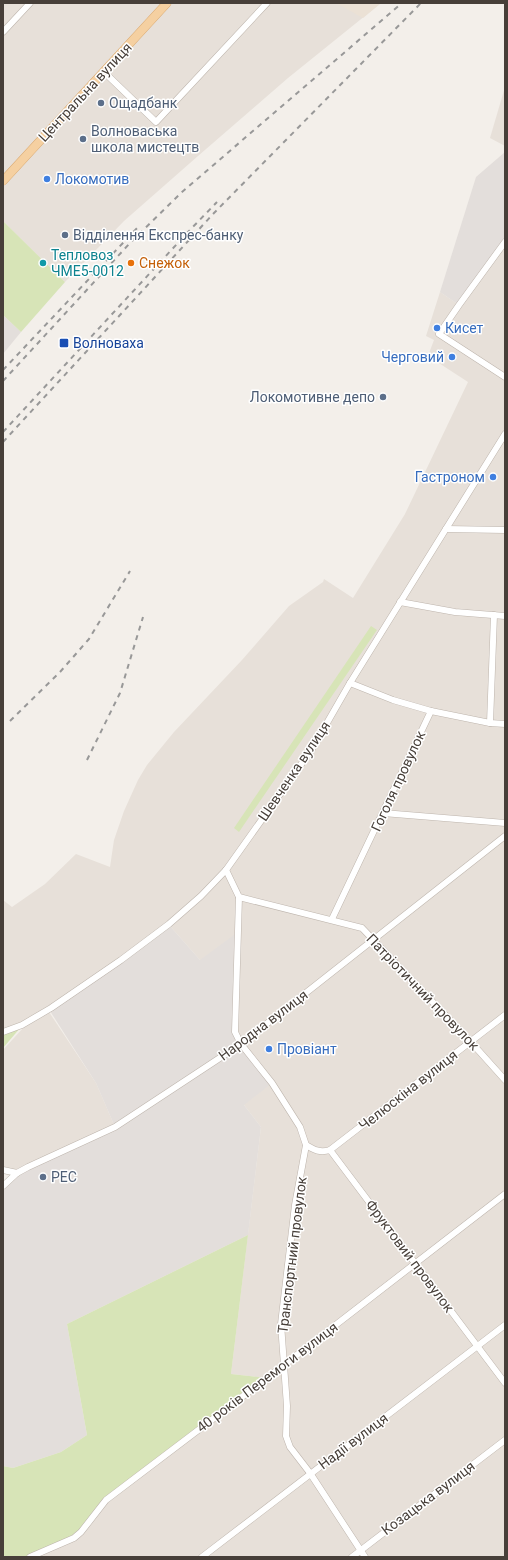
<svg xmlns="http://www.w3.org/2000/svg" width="508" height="1560" font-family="Roboto,sans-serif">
<rect width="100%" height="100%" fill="#f3efea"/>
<g fill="#e7e0d9">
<path d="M3,3H163L3,177Z"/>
<path d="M170,3H381L288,78L198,156L124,221L65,282L3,221V185Z"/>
<path d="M505,87V146L490,138Z"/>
<path d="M505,242V1557H30L266,1378L231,1374L261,1127L244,1105L241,1044L200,960L170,926L49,1011L3,1033V900L12,907L45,884L76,854L110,867L114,840L124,811L138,780L147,765L174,732L242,660L289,606L323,582L324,579L353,598L405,514L468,382L428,356L434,340L426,336L440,292L459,305Z"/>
<path d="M49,1012L96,1083L115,1127L17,1173L3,1170V1050L24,1027Z"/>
</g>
<g fill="#e3dedb">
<path d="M505,152V242L459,305L440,292L476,177Z"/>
<path d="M3,315L21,332L3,354Z"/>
<path d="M170,926L200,960L238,932L235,1032L272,1083L244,1105L261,1127L248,1235L67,1324L87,1435L61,1452L13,1468L3,1466V1186L17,1173L115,1127L96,1083L50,1011Z"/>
</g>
<path fill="#ebe1d5" d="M336,3H381L363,18Z"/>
<g fill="#d7e4b7">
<path d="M3,221L65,282L21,332L3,315Z"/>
<path d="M371,626L377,630L239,832L234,828Z"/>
<path d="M21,1027L3,1048V1034Z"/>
<path d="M248,1235L231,1374L267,1378L106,1500L81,1532L30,1557H3V1466L13,1468L61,1452L87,1435L67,1324Z"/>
</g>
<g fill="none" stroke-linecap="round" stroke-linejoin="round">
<defs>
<g id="minor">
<path d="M3,32L30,3"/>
<path d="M104,72L156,122L267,3"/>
<path d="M505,242L459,305L439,334L505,377"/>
<path d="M446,529L505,530"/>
<path d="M400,602L455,612L505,616"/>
<path d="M350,683L393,700L431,711"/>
<path d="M490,723L494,615"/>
<path d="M383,813L505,823"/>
<path d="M226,870L239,897L235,1032L241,1044L272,1083L300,1127L306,1145L295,1205L281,1324L287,1406L286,1436L290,1447L310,1473L365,1557"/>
<path d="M239,897L362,928L470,1041L505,1080"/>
<path d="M332,919L431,711L490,723L505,724"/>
<path d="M3,1032L22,1025L51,1008L121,960L169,924L201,896L226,870L312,749L350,683L505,434"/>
<path d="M306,1145C314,1150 320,1153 330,1150L505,1383"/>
<path d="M330,1150L505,1015"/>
<path d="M3,1170L17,1173"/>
<path d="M3,1186L17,1173L28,1167L115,1127L241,1044L505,836"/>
<path d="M30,1557L74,1538L81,1532L106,1500L267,1378L505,1194"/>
<path d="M202,1557L505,1325"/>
<path d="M352,1557L505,1440"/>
</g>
<path id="major" d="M3,181L167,3"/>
</defs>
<use href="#minor" stroke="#beb5ad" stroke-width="7"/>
<use href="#major" stroke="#daaa72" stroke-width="9"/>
<use href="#minor" stroke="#fff" stroke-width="6"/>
<use href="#major" stroke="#f5d0a1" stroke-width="8"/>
<g stroke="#989898" stroke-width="2" stroke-dasharray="5 5" stroke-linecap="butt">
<path d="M3,370L139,226"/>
<path d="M3,381L130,243L182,192L402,3"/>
<path d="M3,432L188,232L217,202"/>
<path d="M3,442L214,213L421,3"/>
<path d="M10,721L60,672L89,639L130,571"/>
<path d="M87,760L120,693L143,617"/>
</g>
</g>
<g fill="#5c6f8a" stroke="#fff" stroke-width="1.5">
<circle cx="101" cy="103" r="4"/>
<circle cx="83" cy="139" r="4"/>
<circle cx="65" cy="235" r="4"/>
<circle cx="383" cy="397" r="4"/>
<circle cx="43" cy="1177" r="4"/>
</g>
<g fill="#3f7fe0" stroke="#fff" stroke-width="1.5">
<circle cx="47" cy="179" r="4"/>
<circle cx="437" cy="328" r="4"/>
<circle cx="452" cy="357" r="4"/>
<circle cx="493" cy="477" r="4"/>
<circle cx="269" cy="1049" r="4"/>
</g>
<circle fill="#0f9aa8" stroke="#fff" stroke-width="1.5" cx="43" cy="263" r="4"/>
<circle fill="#e8710a" stroke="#fff" stroke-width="1.5" cx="131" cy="263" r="4"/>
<rect fill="#1a4fb4" stroke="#fff" stroke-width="1.5" x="59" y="338" width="10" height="10" rx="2"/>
<g text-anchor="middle" stroke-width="3" stroke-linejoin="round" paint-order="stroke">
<g font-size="14" fill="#473f39" stroke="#fff">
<text transform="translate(85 92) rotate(-47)" y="5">Центральна вулиця</text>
<text transform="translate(294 771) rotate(-56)" y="5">Шевченка вулиця</text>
<text transform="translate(398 781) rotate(-65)" y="5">Гоголя провулок</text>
<text transform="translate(423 992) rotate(46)" y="5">Патріотичний провулок</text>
<text transform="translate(263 1025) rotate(-37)" y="5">Народна вулиця</text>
<text transform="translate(408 1090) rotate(-38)" y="5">Челюскіна вулиця</text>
<text transform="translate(292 1255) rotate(-83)" y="5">Транспортний провулок</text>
<text transform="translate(410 1256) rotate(53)" y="5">Фруктовий провулок</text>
<text transform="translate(267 1377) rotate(-37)" y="5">40 років Перемоги вулиця</text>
<text transform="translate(353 1441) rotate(-37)" y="5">Надії вулиця</text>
<text transform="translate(428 1498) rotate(-37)" y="5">Козацька вулиця</text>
</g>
<g font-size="14" fill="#4e5e75" stroke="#fff" text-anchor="start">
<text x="109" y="108">Ощадбанк</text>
<text x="91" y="136">Волноваська<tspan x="91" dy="16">школа мистецтв</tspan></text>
<text x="73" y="240">Відділення Експрес-банку</text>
<text x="375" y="402" text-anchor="end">Локомотивне депо</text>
<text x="51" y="1182">РЕС</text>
</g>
<g font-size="14" fill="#366cbe" stroke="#fff" text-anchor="start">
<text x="55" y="184">Локомотив</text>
<text x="445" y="333">Кисет</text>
<text x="444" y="362" text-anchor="end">Черговий</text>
<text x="485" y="482" text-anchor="end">Гастроном</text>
<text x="277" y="1054">Провіант</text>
</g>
<g font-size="14" fill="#0d838f" stroke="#fff" text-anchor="start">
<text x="51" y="260">Тепловоз<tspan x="51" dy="16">ЧМЕ5-0012</tspan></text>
</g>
<g font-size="14" fill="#c56008" stroke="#fff" text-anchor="start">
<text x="139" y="268">Снежок</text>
</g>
<g font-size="14" fill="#164399" stroke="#fff" text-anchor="start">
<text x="73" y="348">Волноваха</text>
</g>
</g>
<rect width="508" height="1560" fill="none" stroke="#473f39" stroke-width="8"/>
</svg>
